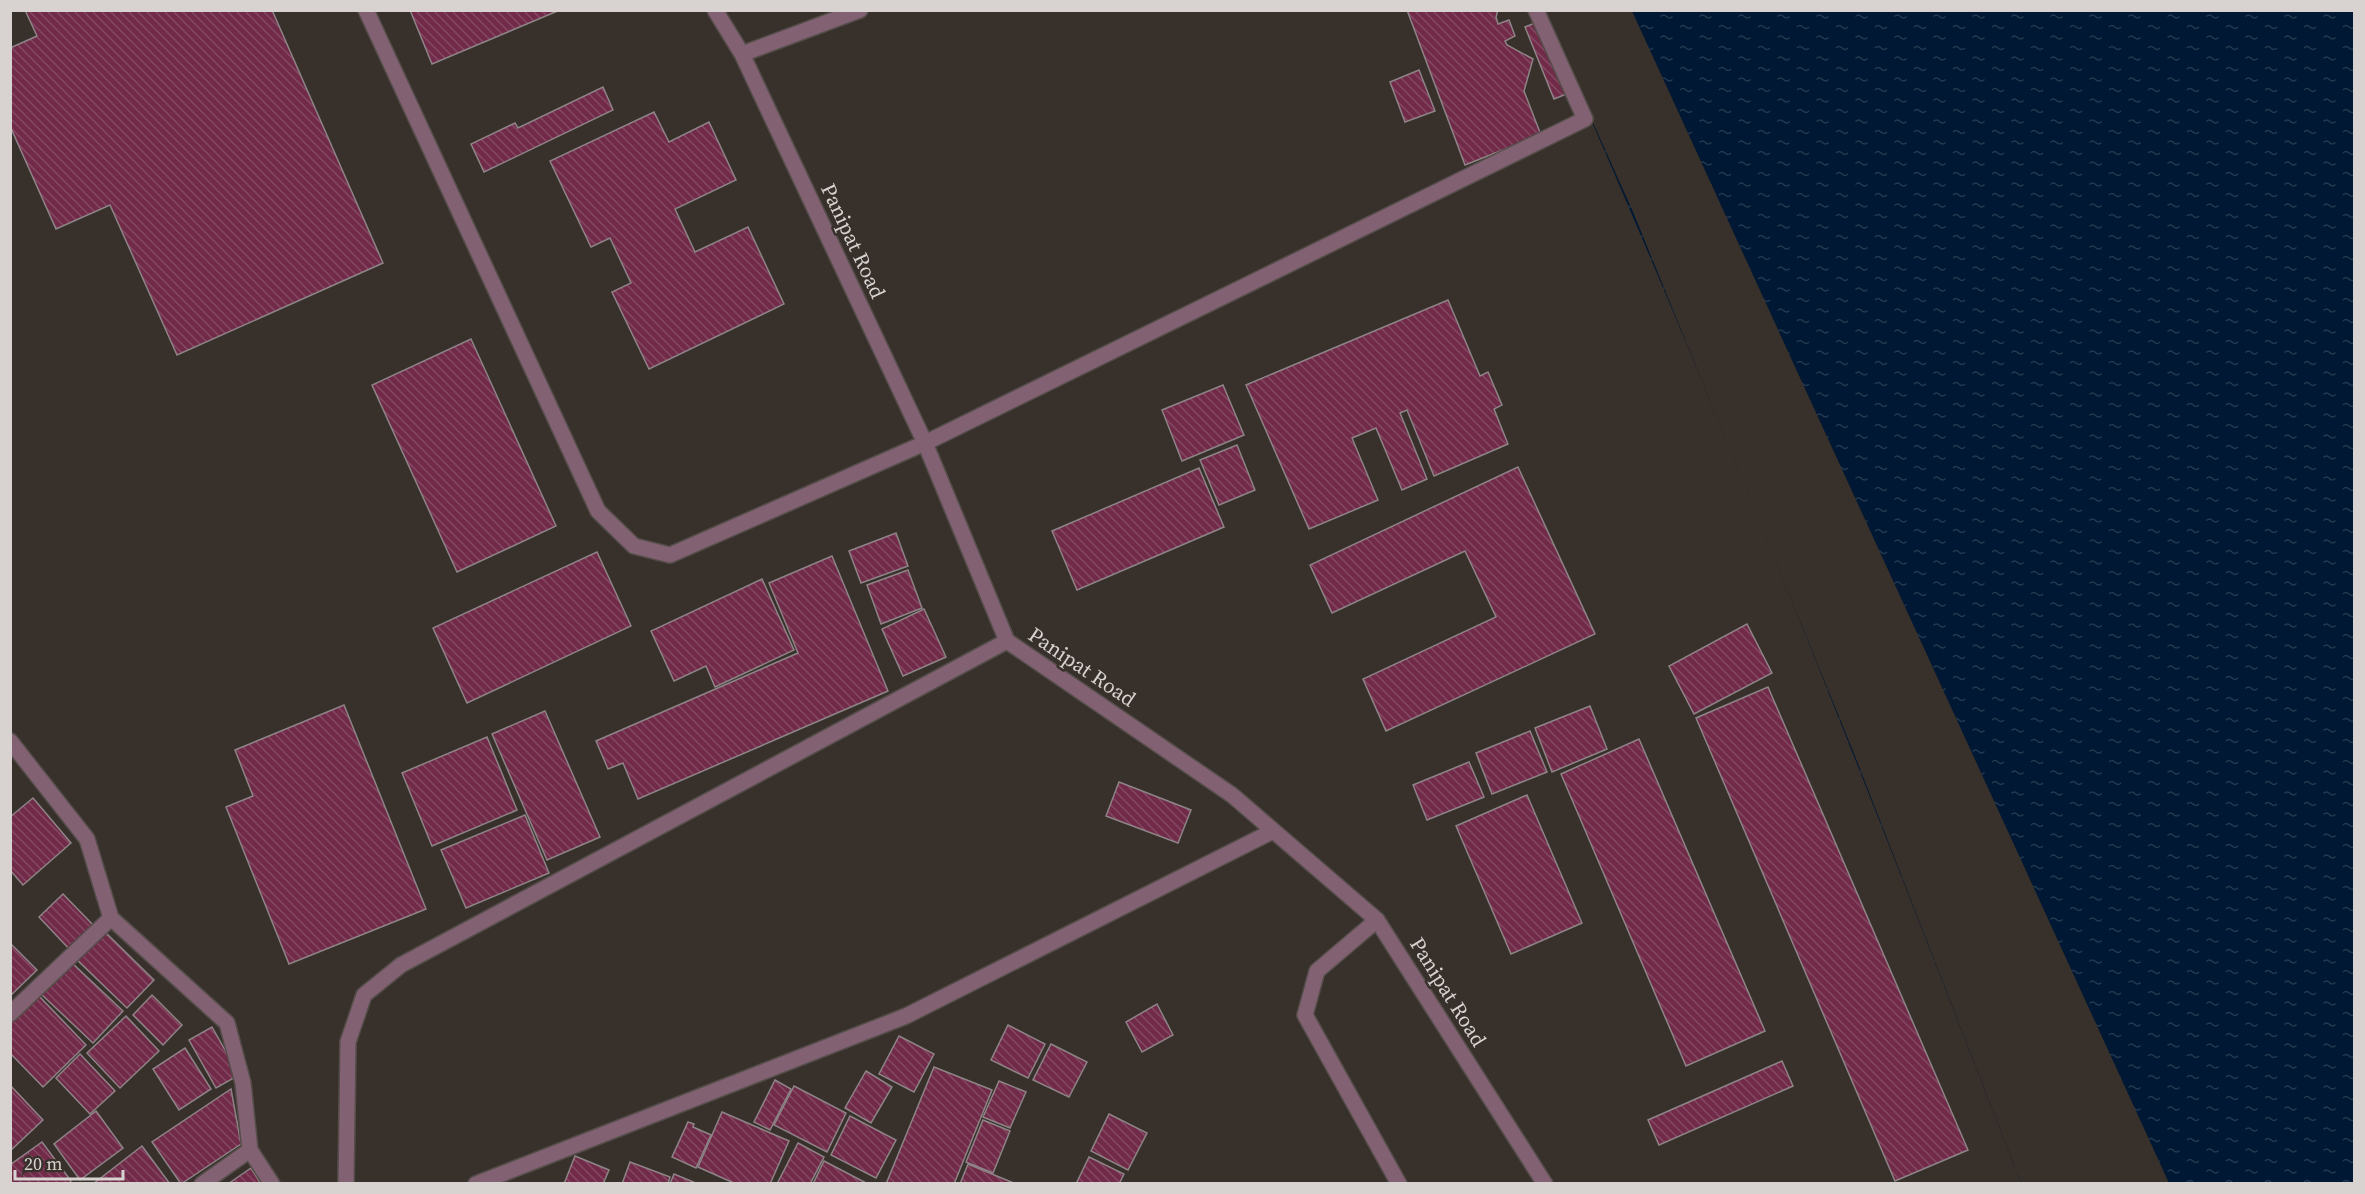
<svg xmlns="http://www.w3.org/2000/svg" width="2365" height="1194" font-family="'Source Serif 4',serif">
<defs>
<pattern id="water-ripples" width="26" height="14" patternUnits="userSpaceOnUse" patternTransform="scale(1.5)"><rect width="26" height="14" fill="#001833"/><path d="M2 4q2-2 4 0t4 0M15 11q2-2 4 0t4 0" fill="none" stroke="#243950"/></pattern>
<pattern id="building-back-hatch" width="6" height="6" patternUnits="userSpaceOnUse" patternTransform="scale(1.5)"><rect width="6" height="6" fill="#712b49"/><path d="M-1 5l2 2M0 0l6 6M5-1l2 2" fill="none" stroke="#844962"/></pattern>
</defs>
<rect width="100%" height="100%" fill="#37302b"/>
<path fill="url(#water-ripples)" d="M1543,11H2354V1183H2021C1868,790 1715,396 1543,11Z"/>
<path fill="#37302b" d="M1543,11H1632L2169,1183H2021L1853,751L1633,212Z"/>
<g fill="url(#building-back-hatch)" stroke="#8e8487" stroke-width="1.5">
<path d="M25,10H272L383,263L177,355L110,205L56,229L10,126V48L37,36Z"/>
<path d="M410,10H560L432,64Z"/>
<path d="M1407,10H1498L1496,17L1498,24L1509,20L1515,36L1505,41L1507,45L1533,59L1524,91L1541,135L1465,165Z"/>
<path d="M1540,21L1569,93L1554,99L1525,27Z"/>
<path d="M1419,70L1435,111L1405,122L1390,82Z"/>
<path d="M603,87L613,110L484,172L471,144L515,123L518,128Z"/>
<path d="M654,112L669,142L709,122L736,180L675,209L695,252L748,227L784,304L649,369L612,292L631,283L610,238L591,247L550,161Z"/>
<path d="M1448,300L1480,376L1488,372L1502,405L1494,409L1508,444L1434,476L1407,410L1400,413L1427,479L1402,490L1376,428L1352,438L1378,500L1309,529L1246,385Z"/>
<path d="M471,339L556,526L457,572L372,385Z"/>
<path d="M1223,385L1244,435L1182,461L1162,410Z"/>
<path d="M1237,445L1255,490L1219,505L1200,460Z"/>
<path d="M1518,467L1595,634L1386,731L1363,679L1496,617L1465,551L1332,613L1310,565Z"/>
<path d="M1199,468L1224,527L1077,590L1052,531Z"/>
<path d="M896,533L908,566L861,583L849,551Z"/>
<path d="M597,552L631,626L467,703L433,628Z"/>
<path d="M832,556L888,691L638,799L623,763L608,769L596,741L798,653L769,583Z"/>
<path d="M908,570L922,608L881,624L867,585Z"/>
<path d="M762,579L794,650L715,687L706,666L674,681L651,631Z"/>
<path d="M924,609L946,657L903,676L882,629Z"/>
<path d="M1747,624L1772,673L1694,714L1669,666Z"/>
<path d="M1768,687L1968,1150L1895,1181L1696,718Z"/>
<path d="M344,705L426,909L289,964L226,807L253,796L235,750Z"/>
<path d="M1590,706L1607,749L1552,772L1535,728Z"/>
<path d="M545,711L600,837L547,860L492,734Z"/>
<path d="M1530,731L1547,772L1492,794L1476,753Z"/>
<path d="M487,737L517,810L432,846L402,773Z"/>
<path d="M1639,739L1765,1031L1686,1066L1561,774Z"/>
<path d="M1469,762L1484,797L1427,820L1413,785Z"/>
<path d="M1119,782L1191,810L1178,843L1106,816Z"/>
<path d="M1527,795L1582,923L1511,954L1456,826Z"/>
<path d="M33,798L71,843L23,885L10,870V817Z"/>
<path d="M525,815L549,873L466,908L441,850Z"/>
<path d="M63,894L96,928L72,952L39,917Z"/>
<path d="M103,930L154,980L127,1008L75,958Z"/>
<path d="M10,943L37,970L10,996Z"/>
<path d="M70,961L123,1011L93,1043L40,993Z"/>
<path d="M152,995L182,1025L163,1045L133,1015Z"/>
<path d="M39,996L86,1045L43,1087L10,1053V1024Z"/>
<path d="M1157,1004L1173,1035L1142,1052L1126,1022Z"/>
<path d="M126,1016L159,1051L120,1088L87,1053Z"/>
<path d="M1008,1025L1045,1044L1028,1078L991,1060Z"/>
<path d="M212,1027L239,1075L216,1088L189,1040Z"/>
<path d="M899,1036L934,1054L914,1092L879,1074Z"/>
<path d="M1051,1044L1087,1062L1069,1097L1033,1080Z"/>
<path d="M185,1048L211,1089L179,1110L153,1069Z"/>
<path d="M80,1054L115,1091L90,1114L56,1078Z"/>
<path d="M1782,1061L1793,1086L1659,1145L1648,1120Z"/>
<path d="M934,1067L992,1090L954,1184H886Z"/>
<path d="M866,1071L892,1087L871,1123L845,1108Z"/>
<path d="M775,1080L791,1089L770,1130L754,1122Z"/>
<path d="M999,1081L1026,1092L1010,1128L983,1117Z"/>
<path d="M10,1085L43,1120L10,1151Z"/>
<path d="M794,1086L846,1113L827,1152L774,1125Z"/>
<path d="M231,1089L241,1144L181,1184L152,1142Z"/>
<path d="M96,1111L123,1148L80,1180L54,1144Z"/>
<path d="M722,1112L789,1141L770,1184H736L698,1167Z"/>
<path d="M1109,1114L1147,1133L1128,1170L1091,1151Z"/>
<path d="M850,1116L896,1140L876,1178L831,1155Z"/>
<path d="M983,1120L1010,1131L993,1173L966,1162Z"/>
<path d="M688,1122L694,1124L693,1127L711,1135L696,1168L672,1157Z"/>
<path d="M42,1142L71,1181L68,1184H10V1165Z"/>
<path d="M798,1143L824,1157L810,1184H777Z"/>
<path d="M142,1146L170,1184H93Z"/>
<path d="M575,1156L609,1170L603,1184H564Z"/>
<path d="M1089,1157L1124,1174L1119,1184H1076Z"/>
<path d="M824,1161L868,1184H813Z"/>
<path d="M630,1162L670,1177L668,1184H622Z"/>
<path d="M968,1164L1016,1184H960Z"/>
<path d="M251,1168L261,1184H228Z"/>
<path d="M674,1174L698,1184H670Z"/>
</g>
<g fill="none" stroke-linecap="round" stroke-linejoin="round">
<defs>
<g id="minor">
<path d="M366,10L598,511L634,546L670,555L925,443L1585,119L1536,10"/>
<path d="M715,10L742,54L925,443L1007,641L1232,795L1377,920L1545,1184"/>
<path d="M742,54L860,10"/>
<path d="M10,741L87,839L111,918L227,1023L243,1083L250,1150L272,1184"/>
<path d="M1377,920L1317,971L1305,1015L1399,1184"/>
<path d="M10,1014L111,918"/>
<path d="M202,1184L250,1150"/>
<path d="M346,1184L348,1042L364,995L401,965L1007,641"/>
<path d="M476,1184L906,1016L1273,831"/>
</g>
</defs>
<use href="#minor" stroke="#544d49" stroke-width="18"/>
<use href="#minor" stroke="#816172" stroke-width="15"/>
</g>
<g text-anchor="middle" stroke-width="5" stroke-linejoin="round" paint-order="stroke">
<g font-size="21" fill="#d8d3d0" stroke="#37302b">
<text transform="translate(853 241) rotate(65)" y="7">Panipat Road</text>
<text transform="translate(1082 667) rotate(34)" y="7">Panipat Road</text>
<text transform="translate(1448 992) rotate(58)" y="7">Panipat Road</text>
</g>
</g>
<rect width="2365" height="1194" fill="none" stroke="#d8d3d0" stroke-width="24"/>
<path d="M15 1170v9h108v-9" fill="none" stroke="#d8d3d0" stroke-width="3"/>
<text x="24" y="1170" font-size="18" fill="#d8d3d0" stroke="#37302b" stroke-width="4.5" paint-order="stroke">20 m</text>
</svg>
